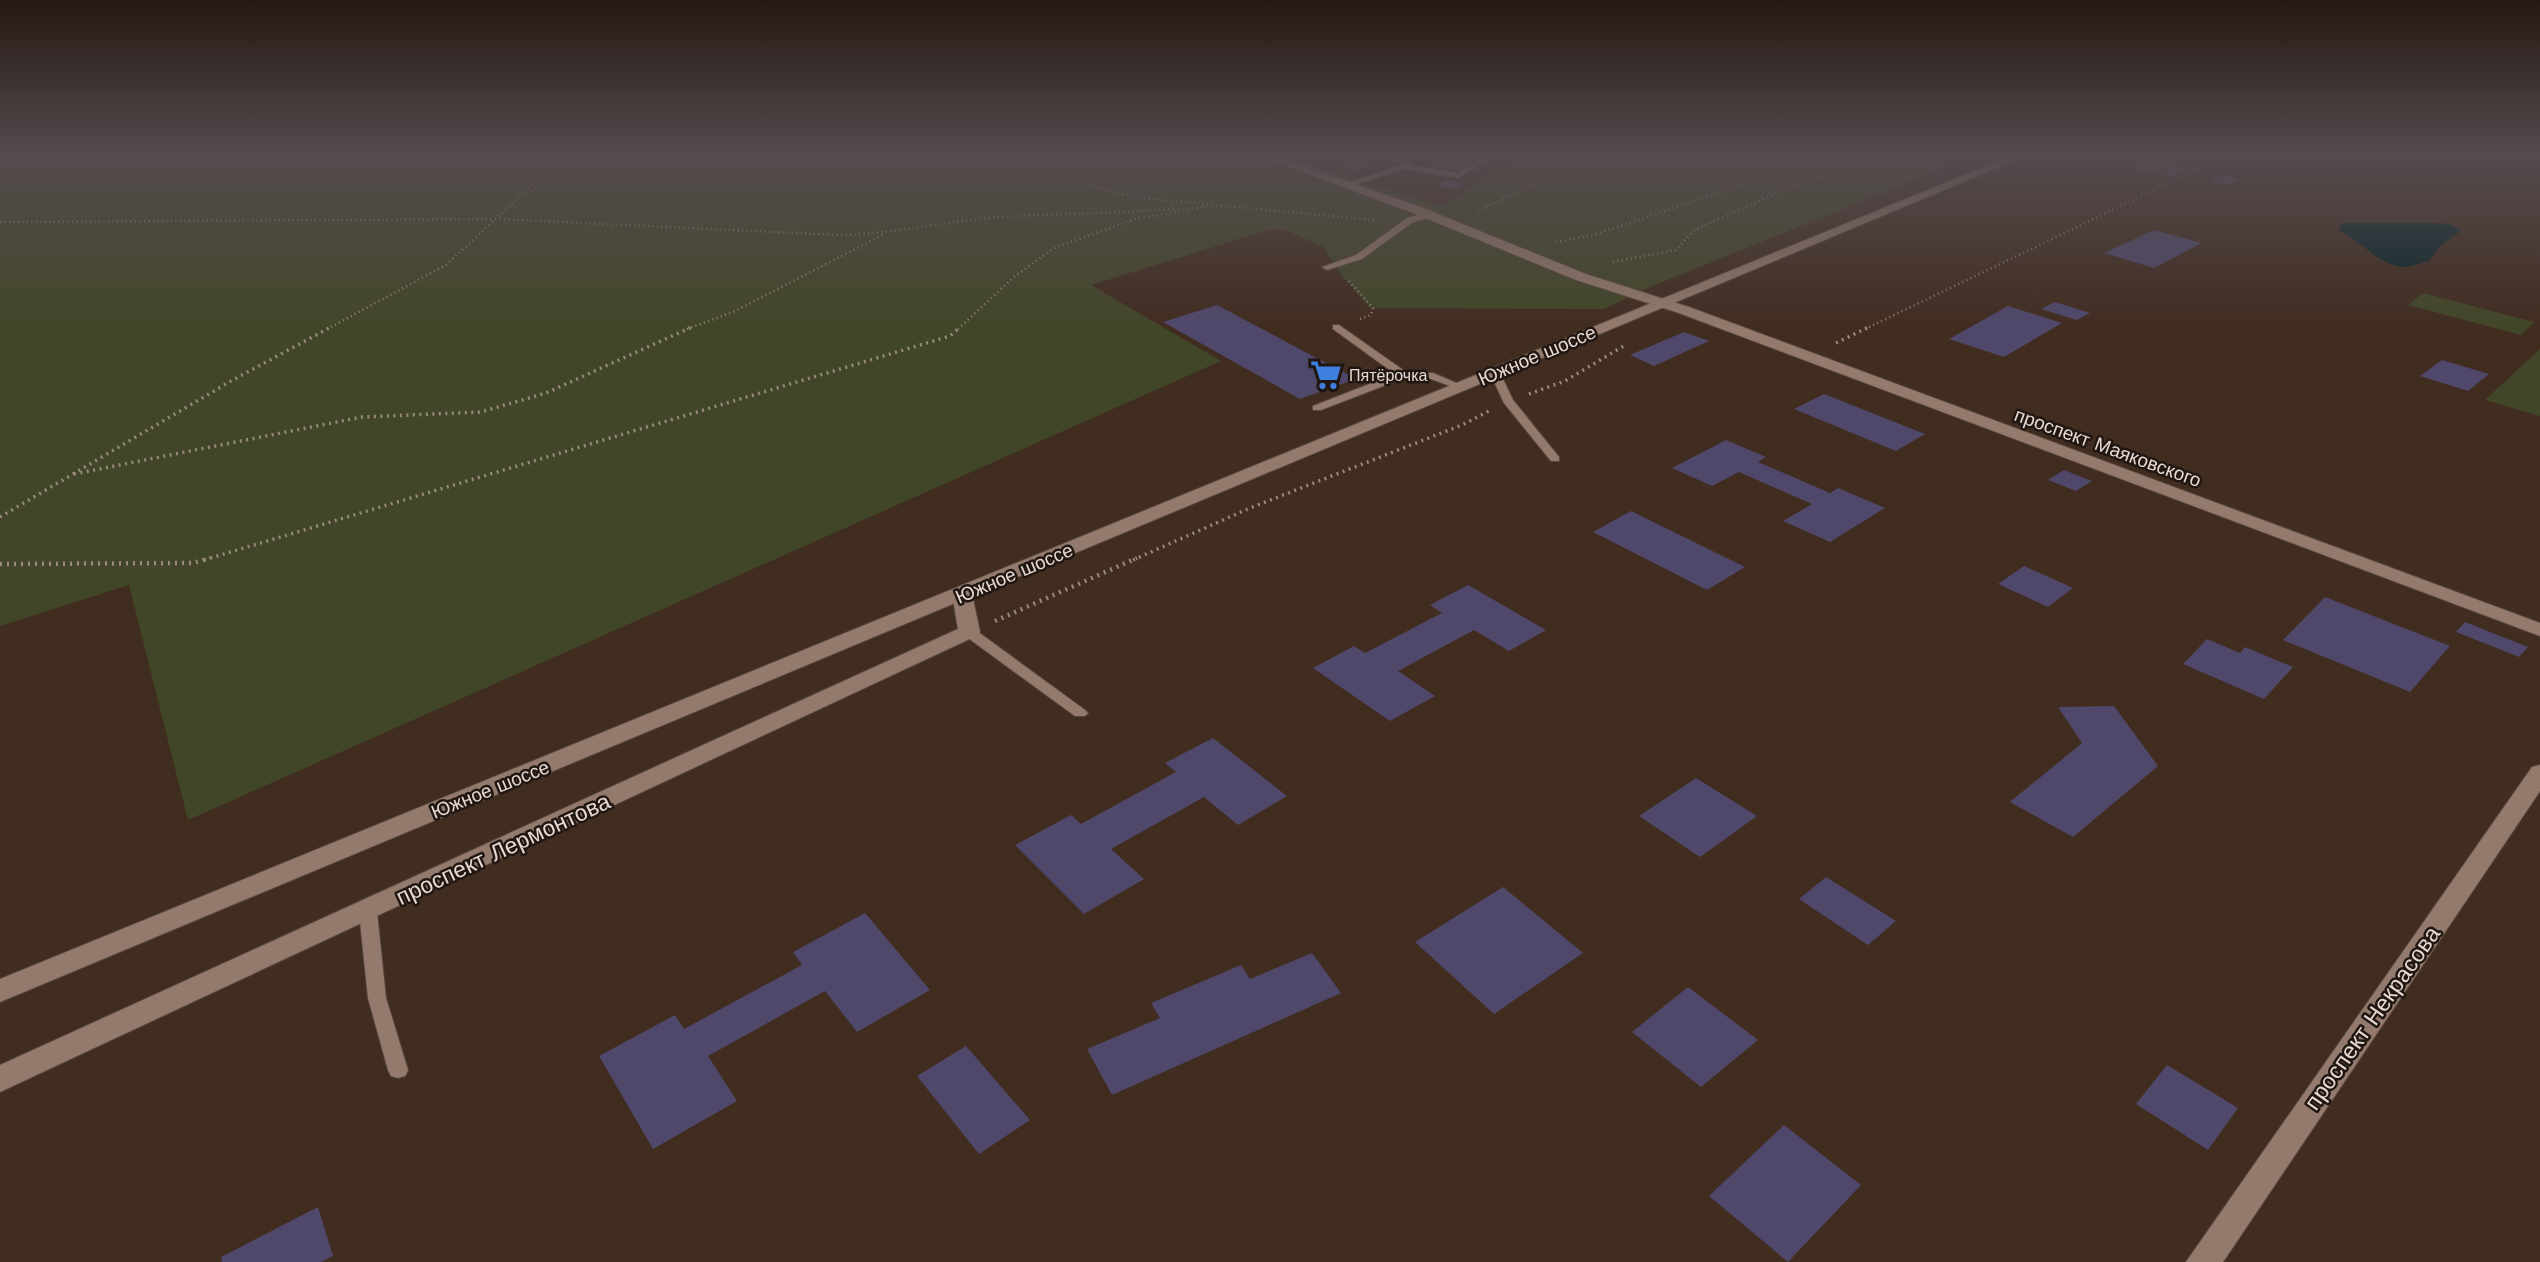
<svg xmlns="http://www.w3.org/2000/svg" width="2540" height="1262" font-family="'Work Sans',sans-serif">
<rect width="100%" height="100%" fill="#412c20"/>
<g fill="#424628">
<path d="M0,153H1274L1443,206L1520,153H1981L1655,285L1604,309L1370,308L1343,277L1323,247L1286,230H1268L1091,285L1221,361L188,820L129,585L0,626Z"/>
<path d="M2423,293L2534,322L2521,335L2408,305Z"/>
<path d="M2540,349V416L2485,400Z"/>
</g>
<path fill="#072429" d="M2342,223H2430L2450,224L2461,231L2440,246L2429,261C2421,263 2410,267 2402,267C2378,264 2360,241 2339,230Z"/>
<g fill="#4f486b">
<path d="M1305,153H1360L1384,161L1355,171Z"/>
<path d="M1444,153H1488L1462,170L1427,167L1431,165L1427,164Z"/>
<path d="M2309,153H2371L2346,166L2302,157Z"/>
<path d="M2151,157L2192,167L2172,177L2130,167Z"/>
<path d="M2222,175L2239,179L2226,185L2210,181Z"/>
<path d="M1445,180L1465,184L1457,189L1437,186Z"/>
<path d="M2154,230L2202,243L2154,268L2104,253Z"/>
<path d="M2055,302L2090,313L2077,320L2041,309Z"/>
<path d="M1217,305L1356,379L1300,399L1163,322Z"/>
<path d="M2008,306L2062,323L2004,357L1949,339Z"/>
<path d="M1684,332L1709,341L1654,366L1630,355Z"/>
<path d="M2442,360L2489,374L2468,391L2420,376Z"/>
<path d="M1824,394L1925,434L1896,451L1794,409Z"/>
<path d="M1726,440L1766,457L1758,462L1830,493L1838,488L1885,508L1830,542L1783,521L1812,504L1739,472L1712,486L1672,468Z"/>
<path d="M2064,470L2092,481L2076,491L2048,480Z"/>
<path d="M1631,511L1745,567L1707,590L1593,532Z"/>
<path d="M2024,566L2073,588L2048,607L1998,584Z"/>
<path d="M1468,585L1546,630L1509,651L1474,630L1398,671L1435,696L1390,721L1313,668L1354,646L1365,653L1442,613L1430,605Z"/>
<path d="M2325,597L2450,646L2410,692L2283,640Z"/>
<path d="M2465,622L2528,647L2519,657L2456,632Z"/>
<path d="M2207,639L2240,653L2245,647L2293,667L2264,699L2183,664Z"/>
<path d="M2114,706L2158,766L2073,837L2010,802L2082,743L2058,707Z"/>
<path d="M1213,738L1287,796L1238,825L1204,797L1111,849L1144,879L1084,914L1015,845L1071,815L1081,824L1176,772L1165,763Z"/>
<path d="M1696,778L1757,816L1700,857L1639,816Z"/>
<path d="M1826,877L1896,921L1868,945L1799,899Z"/>
<path d="M1503,887L1583,953L1494,1014L1415,942Z"/>
<path d="M865,913L930,990L857,1032L825,991L708,1056L737,1101L653,1149L599,1056L675,1015L684,1029L802,965L793,952Z"/>
<path d="M1312,953L1341,993L1112,1095L1087,1049L1160,1018L1151,1003L1241,965L1250,979Z"/>
<path d="M1688,987L1758,1040L1701,1087L1632,1032Z"/>
<path d="M966,1046L1030,1120L979,1154L917,1076Z"/>
<path d="M2167,1065L2238,1108L2208,1150L2136,1104Z"/>
<path d="M1784,1125L1861,1185L1788,1262L1709,1196Z"/>
<path d="M318,1207L333,1256L321,1262H222L221,1257Z"/>
</g>
<g fill="none" stroke-linecap="round" stroke-linejoin="round">
<defs>
<g id="service">
<path d="M1383,153H1393L1410,160L1409,165L1457,173L1492,153H1501L1458,178L1404,169L1347,187V183L1401,165L1403,163Z"/>
<path d="M1429,212L1433,215L1432,217L1413,222L1362,259L1327,270L1322,267L1356,255L1407,218Z"/>
<path d="M1333,325H1339L1406,372L1433,373L1466,387L1461,390L1431,379L1404,378L1321,410H1313V406L1395,374L1333,329Z"/>
<path d="M1495,370L1500,373L1513,400L1559,457V461H1551L1504,403L1490,373Z"/>
<path d="M969,628L974,629L1085,710L1088,713L1085,716H1075L964,635L962,632L964,629Z"/>
<path d="M368,905L374,907L377,912L386,998L408,1070L405,1076L398,1078L391,1076L388,1070L368,998L359,912L362,907Z"/>
</g>
<g id="minor">
<path d="M1251,153H1267L1421,207L1586,274L1689,307L2540,623V636L1679,313L1576,280L1413,213Z"/>
<path d="M962,588L972,594L980,632L976,636L0,1092V1065L958,629L952,594Z"/>
<path d="M2540,765V791L2223,1262H2186L2532,767Z"/>
</g>
<path id="tertiary" d="M2018,153H2033L0,1002V979Z"/>
</defs>
<use href="#service" stroke="#59473d" stroke-width="2"/>
<use href="#minor" stroke="#59473d" stroke-width="2"/>
<use href="#tertiary" stroke="#59473d" stroke-width="2"/>
<g stroke="#99887f" stroke-width="2.5" stroke-dasharray="1 3.5" stroke-linecap="butt">
<path d="M1056,153L1080,180L1100,189L1140,198L1374,220"/>
<path d="M2048,162L2069,153"/>
<path d="M1478,211L1600,153"/>
<path d="M0,222L498,219L839,235C893,234 945,221 999,217C1061,213 1120,214 1182,208"/>
<path d="M1556,242L1593,235L1839,153"/>
<path d="M1613,262L1676,250L1694,230L1779,192L1887,153"/>
<path d="M1349,281L1373,308L1371,315L1360,319"/>
<path d="M327,329L446,265L539,179L547,153"/>
<path d="M687,329L733,312L884,234"/>
<path d="M958,329L1014,277L1054,248L1135,219L1208,206"/>
<path d="M1865,329L2231,153"/>
</g>
<g stroke="#99887f" stroke-width="3.5" stroke-dasharray="2 4.5" stroke-linecap="butt">
<path d="M1836,343L1869,327"/>
<path d="M1529,394L1565,381L1627,344"/>
<path d="M74,474L362,417L481,412L546,393L692,327"/>
<path d="M0,517L231,381L331,327"/>
<path d="M204,560L950,336L960,327"/>
<path d="M1133,560L1250,508L1462,425L1489,411"/>
</g>
<g stroke="#99887f" stroke-width="4.5" stroke-dasharray="2 5" stroke-linecap="butt">
<path d="M0,564L193,563L210,558"/>
<path d="M995,621L1137,558"/>
</g>
<use href="#service" fill="#937a6c" fill-rule="evenodd"/>
<use href="#minor" fill="#937a6c" fill-rule="evenodd"/>
<use href="#tertiary" fill="#937a6c" fill-rule="evenodd"/>
</g>
<linearGradient id="sky" x2="0" y2="1"><stop stop-color="#241812"/><stop offset="0.47" stop-color="#544b4e"/><stop offset="1" stop-color="#544b4e" stop-opacity="0"/></linearGradient>
<rect width="2540" height="329" fill="url(#sky)"/>
<defs>
<symbol id="supermarket-bare" viewBox="-9 -9 18 18"><path d="M-6-5.5h2.5l.6 2H6L4.5 2H-2.5L-4.4-4H-6ZM-1.5 3.2a1.3 1.3 0 1 0 .1 0ZM3 3.2a1.3 1.3 0 1 0 .1 0Z" fill="#3f7fe0" stroke="#211712" stroke-width="2.5" paint-order="stroke"/></symbol>
</defs>
<g fill-rule="evenodd">
<use href="#supermarket-bare" x="1304" y="353" width="44" height="44"/>
</g>
<g text-anchor="middle" stroke-width="5" stroke-linejoin="round" paint-order="stroke">
<g font-size="16" fill="#e7d9d2" stroke="#211712" text-anchor="start">
<text x="1349" y="381">Пятёрочка</text>
</g>
<g font-size="19" fill="#e7d9d2" stroke="#211712">
<text transform="translate(1537 355) rotate(-23)" y="7">Южное шоссе</text>
<text transform="translate(2108 447) rotate(20)" y="7">проспект Маяковского</text>
<text transform="translate(1014 573) rotate(-23)" y="7">Южное шоссе</text>
<text transform="translate(490 789) rotate(-22)" y="7">Южное шоссе</text>
</g>
<g font-size="23" fill="#e7d9d2" stroke="#211712">
<text transform="translate(503 849) rotate(-25)" y="8">проспект Лермонтова</text>
<text transform="translate(2372 1018) rotate(-55)" y="8">проспект Некрасова</text>
</g>
</g>
</svg>
